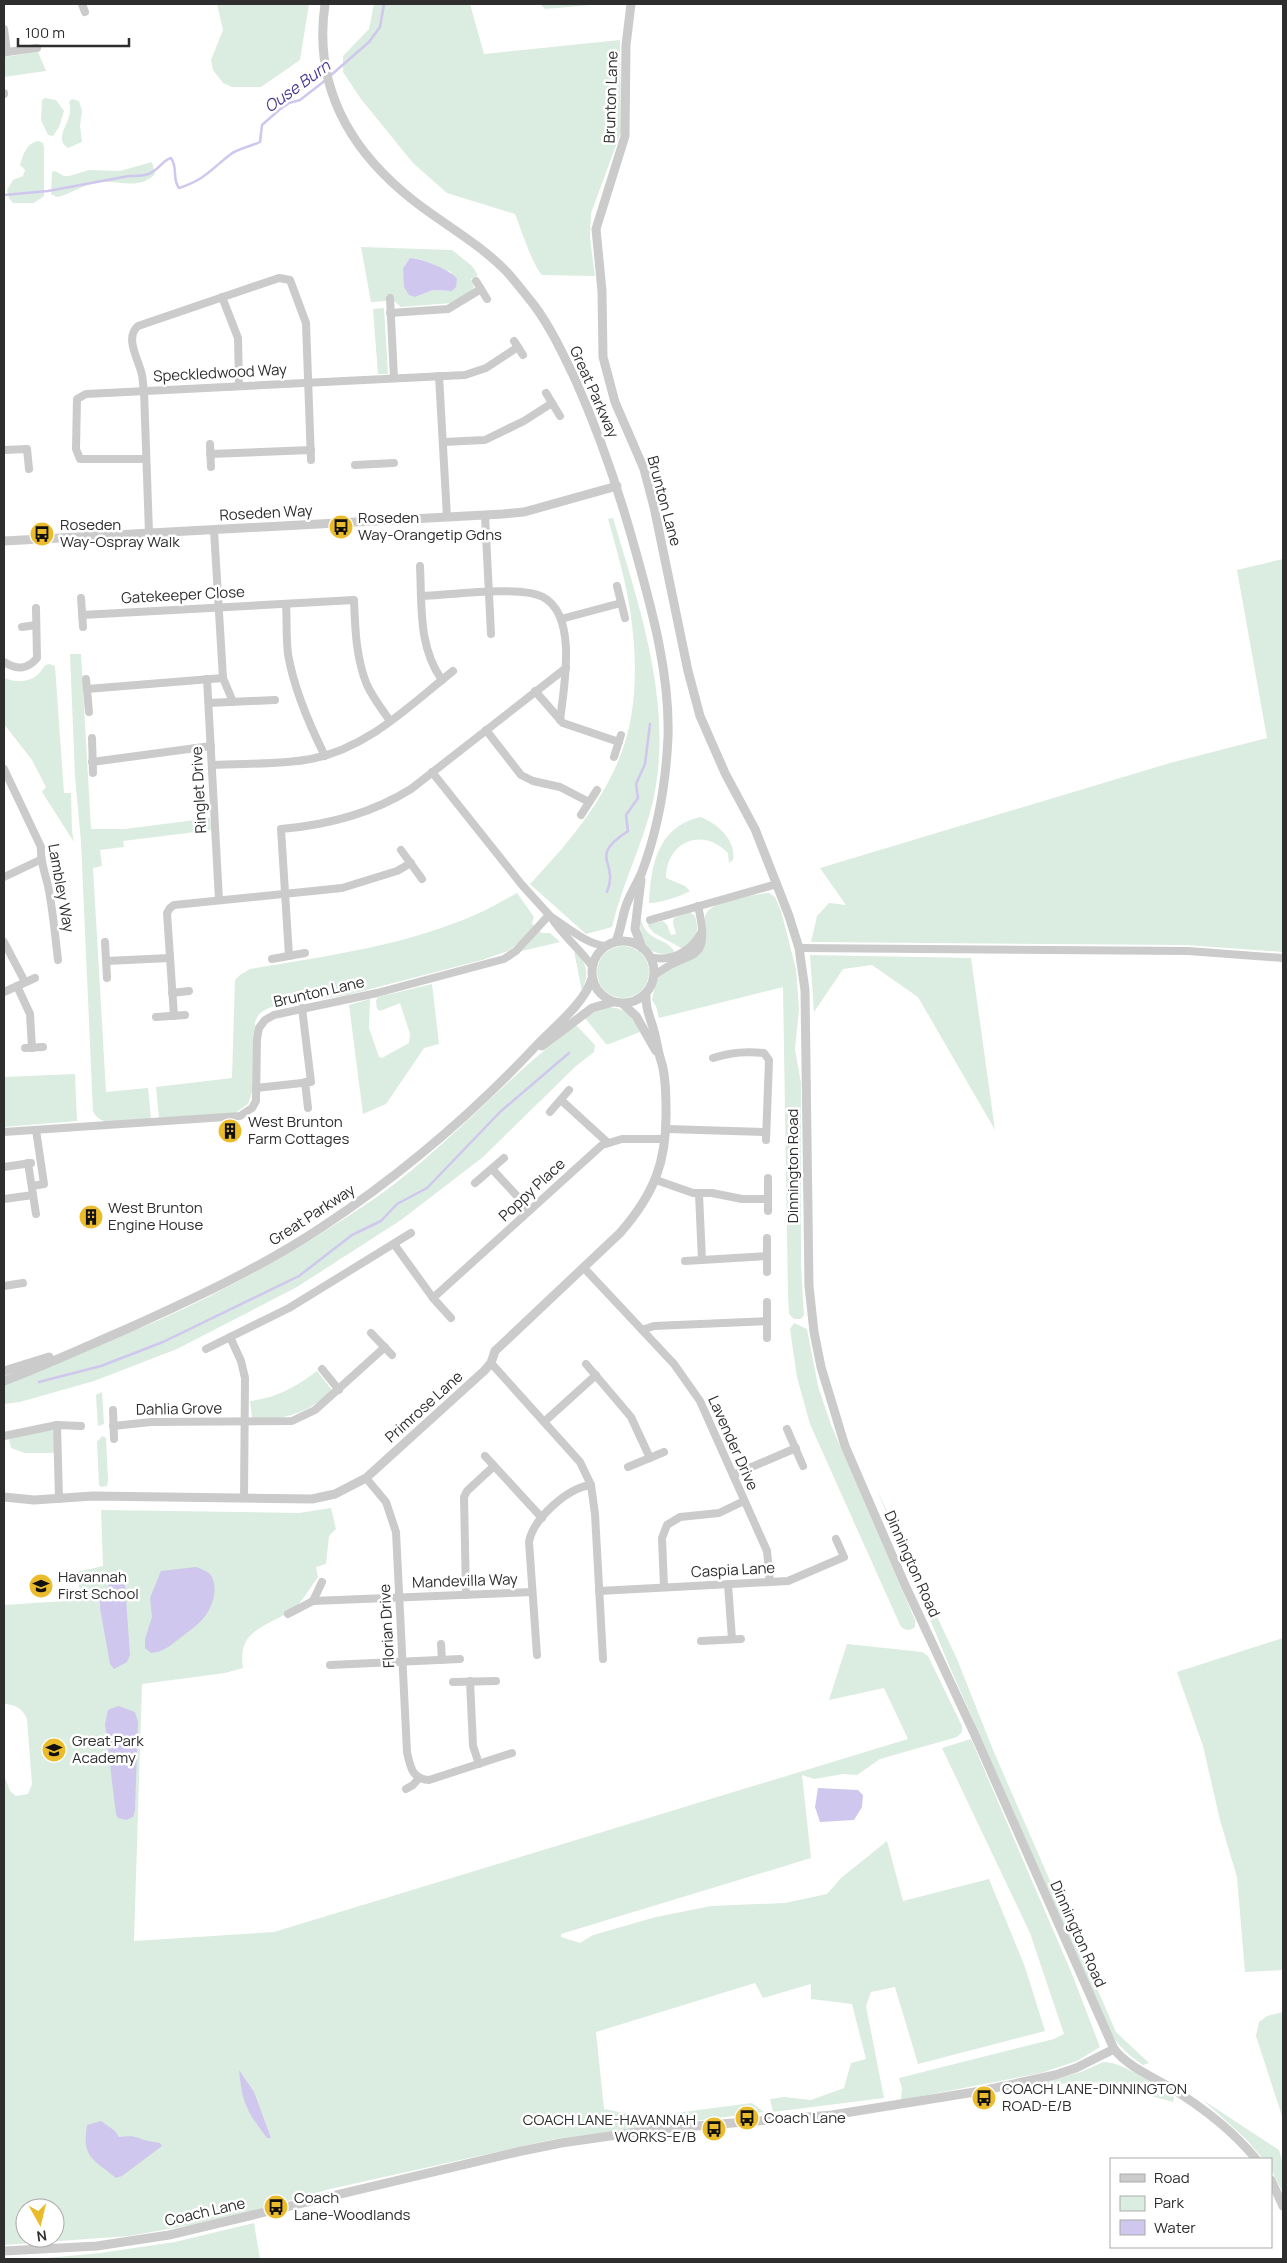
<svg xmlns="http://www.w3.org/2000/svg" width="1287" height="2263" font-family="Manrope,sans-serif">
<rect width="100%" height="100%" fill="#fff"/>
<g fill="#dbece0" fill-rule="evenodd">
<path d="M217,4H309L300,60L261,87H232L223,83L213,70L211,60L223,30Z"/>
<path d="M374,4H470L484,54L620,40L621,132L591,213L590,238L595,276L542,275C533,266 521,229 515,214L447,193L413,163L361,99L343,72V56L369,29Z"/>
<path d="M540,4H602L545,9Z"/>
<path d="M38,52L46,71L4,77V57Z"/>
<path d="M45,98L56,100L64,111L59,127L53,136L48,135L41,120L42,100Z"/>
<path d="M72,99L79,101L82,111L80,126L82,142L68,148C51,137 76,120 69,102Z"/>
<path d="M38,141L43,143L44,148V196L34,203H13L9,198L7,190L13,180L23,176L25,170L20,165C23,154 27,143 38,141Z"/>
<path d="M152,162L155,174C137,192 116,178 94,183C81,186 71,194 57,197L51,194L52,172L55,171L64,176H69L89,170L120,171Z"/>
<path d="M361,247L452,250L472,266L478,275L471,279L474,287L473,291L452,303L401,307L394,301L393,295H386L387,301L371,302ZM410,258C425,258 436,268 451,272L452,291L433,290L415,297L409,294L404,281L403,268Z"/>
<path d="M384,308L388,374H378L373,309Z"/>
<path d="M613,518C640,608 674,707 653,801C643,844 622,884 612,927L586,934L530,884C566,846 602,804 621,754C640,705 637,644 627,593C622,568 615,543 608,519Z"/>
<path d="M1283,559V952L1186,945L811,942L817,916L829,903L846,905L820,868L1170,763L1267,738L1237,570Z"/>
<path d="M70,654H81L91,829H125L210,818L211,830L123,841L124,847L100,850L102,866L93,868L106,1092L148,1088L151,1119C135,1120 100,1130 93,1111L81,842L75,776Z"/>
<path d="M49,664L55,666L64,793H71L72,831L74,842L42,792L46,787L32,760L4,724V678C16,683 32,683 41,671C44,667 44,665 49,664Z"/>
<path d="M700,817C716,822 737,841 733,860L729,863L728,853C702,826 666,842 666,878L685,886L690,891C682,896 657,904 649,903C651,864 658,827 700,817Z"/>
<path d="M517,893L534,917L532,923L534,926L519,943L508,951L482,960L347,995L271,1007C262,1011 257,1014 255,1023L253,1090L248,1104L235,1113L159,1118L156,1087L232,1078L235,980L240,975L250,969C326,956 405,946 477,914C491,908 504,900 517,893Z"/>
<path d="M769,893L775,897L781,911L796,969L799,1009L795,1049L801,1083V1266L804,1315L801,1319H794L789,1314L788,1295L783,987L659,1018L656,1006L652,1000C654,992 655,981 661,975C673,962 698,964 704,945C709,934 699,917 710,909C720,901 756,894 769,893Z"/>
<path d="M690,912L695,916C700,934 696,936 683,949L654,933L648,926V924L663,921L667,925L671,935L676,934L673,923L674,918Z"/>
<path d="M640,916C645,944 668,936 675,953C647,958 639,942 640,916Z"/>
<path d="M539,931L542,933H550L560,942L522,951Z"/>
<circle cx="623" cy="972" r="26"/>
<path d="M574,951C588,963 589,975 582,991Z"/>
<path d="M810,955L971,958L995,1130L918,997L872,965L843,969L814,1012Z"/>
<path d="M432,984L439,1044L424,1048L386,1104L363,1114L349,1005L370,999L369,1028L379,1057L382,1058L409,1043L410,1034L400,1003L380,1011L377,1009L376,1001L378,997Z"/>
<path d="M608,1007C626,1008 632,1016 640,1032L609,1044H606L585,1018L594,1012Z"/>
<path d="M576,1025L595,1045L594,1052L576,1066L483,1157L401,1220L297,1287L177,1349L94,1381L20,1402L4,1404V1385C54,1361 106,1343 157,1321C233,1287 305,1246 374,1199C447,1148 505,1078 576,1025Z"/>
<path d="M75,1074L77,1121L4,1127V1077Z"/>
<path d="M794,1323L807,1329L818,1386L831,1425L915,1620V1627C910,1631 907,1631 901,1627L810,1424L797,1377L790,1329Z"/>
<path d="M317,1371L332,1390C314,1407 300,1415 276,1418C268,1418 260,1420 252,1417L250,1401C276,1398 296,1387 317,1371Z"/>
<path d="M102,1392L104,1424L98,1426L96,1395Z"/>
<path d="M51,1429L54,1433L55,1452L53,1453H25L11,1448L9,1439Z"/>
<path d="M102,1436L106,1438L108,1480L107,1486L101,1487L99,1485L97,1442Z"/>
<path d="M877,1490L957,1659L993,1750L1116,2032L1149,2063L1143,2065C1130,2056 1120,2048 1112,2035L948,1663Z"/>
<path d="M331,1508L336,1529L329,1536L326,1564L316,1567L318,1577C313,1584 302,1601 297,1606C272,1627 236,1626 243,1668L225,1673L142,1684L134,1941L274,1932L908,1739L884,1688L829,1700L847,1644L922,1652L928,1656L962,1726V1732L957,1737L880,1759L857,1775L843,1774L814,1779L802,1775L811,1858L561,1934V1937L580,1943L593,1935L656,1917L711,1906L785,1903L827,1894L841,1878L887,1841L903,1901L989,1879L1025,1967L1045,2031L918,2064L895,1987L871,1992L866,2006L884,2098L773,2112L770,2099L784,2097L811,2100L844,2088L851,2063L866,2059L852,2004L811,1999V1984L763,1998L755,1983L596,2032L604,2109L645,2117L752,2103L764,2112L555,2139L330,2189L268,2207L191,2225L129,2236L4,2245V1775L10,1791L16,1796L28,1794L32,1784L27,1719C23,1709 15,1704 4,1704V1605L81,1600L77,1572L103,1566L101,1510L299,1513ZM25,2208H55V2238H25Z"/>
<path d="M1283,1638V1970L1245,1972L1237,1877L1220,1820L1203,1746L1177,1672Z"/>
<path d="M971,1739L1072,1974L1100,2047L1077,2061L1041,2073L901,2100L902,2088L899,2078L1054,2039L1064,2034L1030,1933L942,1748Z"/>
<path d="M1283,2012V2119L1256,2036L1259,2022L1267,2016Z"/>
<path d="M1103,2062C1125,2062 1155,2086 1174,2097L1173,2102L1104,2083L1078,2081L999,2095L1081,2072Z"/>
<path d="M1203,2100L1279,2150L1283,2164V2193L1271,2169V2159H1263L1246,2139Z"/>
<path d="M254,2223L260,2259H36L100,2253L175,2242Z"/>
</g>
<g fill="#cfc7ed">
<path d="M410,258C420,258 452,270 457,279L456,287L452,291L433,290L415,297L409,295L404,287L403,268Z"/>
<path d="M196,1567C201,1569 207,1571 210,1574C220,1588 212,1609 202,1620C196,1626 190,1630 184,1635C173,1643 165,1652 151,1653L145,1648V1639L152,1617L150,1598L161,1571Z"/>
<path d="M116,1582L125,1585L130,1655L127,1662L114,1669L110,1664L100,1608V1598L110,1583Z"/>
<path d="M118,1706L135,1712L138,1722L135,1810L133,1817L126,1820L118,1818L116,1814L105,1724L108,1710Z"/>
<path d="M818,1788L858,1790L863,1795L862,1807L854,1820L820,1822L815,1807Z"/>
<path d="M239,2070L254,2092L271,2138H267C247,2112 242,2103 239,2070Z"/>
<path d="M101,2121L115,2131L119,2137C135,2135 134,2137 148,2141C152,2142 156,2142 160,2143L162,2146L122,2176L116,2178C92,2158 82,2158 87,2125Z"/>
</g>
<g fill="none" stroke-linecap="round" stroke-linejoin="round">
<g stroke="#cfc7ed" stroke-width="2.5">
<path d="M330,76L369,42L380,27L384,4"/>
<path d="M4,195L48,191L129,176C136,176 146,177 152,172C160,168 163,160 171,158C178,167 172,180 179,188C206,179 210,170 231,154C237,149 252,146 260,142L262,125L279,110L289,103L300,100L327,79"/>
<path d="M607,892C620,860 586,859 628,831L626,815L638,798L636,784L645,764L650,724"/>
<path d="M39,1382L101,1366L163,1342L299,1276L352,1235L381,1221L397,1204L427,1188L501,1111L569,1053"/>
</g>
<g stroke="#cbcbcb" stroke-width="8">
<path d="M82,4L85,12"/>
<path d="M4,29L7,52L4,53"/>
<path d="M7,52L37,48"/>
<path d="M4,94V93"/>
<path d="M476,281L487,299"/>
<path d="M222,297L238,338L239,386"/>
<path d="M390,298L394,378"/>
<path d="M390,313L448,309L481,289"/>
<path d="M514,341L523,355"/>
<path d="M439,376L447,517"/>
<path d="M546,393L560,416"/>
<path d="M443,442L485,440L524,421L552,403"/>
<path d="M210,444L211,467"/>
<path d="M4,450L27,449L29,469"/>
<path d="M210,454L311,450"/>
<path d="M146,459H80L76,449L77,399L86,394L465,375L486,368L518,347"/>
<path d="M355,465L394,463"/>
<path d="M485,515L491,634"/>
<path d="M214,530L223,678L233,702"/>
<path d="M149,533L144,391C143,385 143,380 142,375C139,360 124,338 138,326L279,278L290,280L306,323L311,460"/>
<path d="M420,566C422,605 418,647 442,680"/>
<path d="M617,586L625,618"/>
<path d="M422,596C449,595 520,585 543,597C578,616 564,687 560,720"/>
<path d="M81,598L83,627"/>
<path d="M286,604C287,620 286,638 288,654C294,690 309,724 325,756"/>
<path d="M82,615L354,600C355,628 356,658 367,685C373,698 382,709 390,721"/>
<path d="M561,619L621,603"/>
<path d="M22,627L36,625"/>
<path d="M4,662C17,670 27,670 37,658L36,608"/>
<path d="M86,679L89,712"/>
<path d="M207,679L219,900"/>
<path d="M87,689L223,678"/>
<path d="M535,691L563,723L619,742"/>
<path d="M209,703L275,700"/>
<path d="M486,730L521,775L533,781L560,787L589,802"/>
<path d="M92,738L93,773"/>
<path d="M614,757L621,735"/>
<path d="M92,762L211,746"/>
<path d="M212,765C244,763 279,765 311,759C368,748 409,706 453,671"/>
<path d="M4,769L41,847C40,862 45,872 48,886C53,910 55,935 58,960"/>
<path d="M432,772L522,885L551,917"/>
<path d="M581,815L597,790"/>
<path d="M401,850L422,879"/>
<path d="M4,877L40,860"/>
<path d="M650,920L777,884"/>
<path d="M4,942L25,982"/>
<path d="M105,942L107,978"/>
<path d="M799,948L1188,951L1283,958"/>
<path d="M289,956L281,829C328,825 371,814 411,789L566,668"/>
<path d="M650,957C672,963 693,950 702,931"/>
<path d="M272,959L305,953"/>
<path d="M106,961L170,958"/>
<path d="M592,966C579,948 563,936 551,917C569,928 584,943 605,946"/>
<path d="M654,976C687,947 713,969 698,906"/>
<path d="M17,986L30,1014L32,1048"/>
<path d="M4,992L35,978"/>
<path d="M172,993L189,991"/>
<path d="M174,1016L167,913L170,908L174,905L342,888L397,871L411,863"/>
<path d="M156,1017L185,1015"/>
<path d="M25,1048L43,1047"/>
<path d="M713,1058C730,1052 746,1051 764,1053L769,1060L766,1140"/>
<path d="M305,1082L308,1108"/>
<path d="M256,1088L311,1082L302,1008"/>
<path d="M561,1100L608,1143"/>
<path d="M550,1112L569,1090"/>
<path d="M667,1129L766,1132"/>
<path d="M4,1132L240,1116L252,1108L256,1101L257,1039L259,1028L265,1020L274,1015L377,993L504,959L516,951L549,915"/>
<path d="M28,1163L36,1214"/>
<path d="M4,1167L31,1163"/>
<path d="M492,1169L530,1210"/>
<path d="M768,1178V1211"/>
<path d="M656,1180L693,1193H712L742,1199H768"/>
<path d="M475,1183L504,1158"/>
<path d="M32,1186L44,1184L36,1130"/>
<path d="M699,1194L702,1260"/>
<path d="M4,1199L33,1195"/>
<path d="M394,1244L433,1298"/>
<path d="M685,1261L767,1256"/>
<path d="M584,1268L674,1364L700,1401L767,1551L770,1582"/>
<path d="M767,1272V1238"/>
<path d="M4,1286L23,1283"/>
<path d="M767,1302V1338"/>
<path d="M451,1318L433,1298L602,1145L622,1139H665"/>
<path d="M642,1330L654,1326L767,1321"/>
<path d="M371,1333L392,1355"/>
<path d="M230,1337L241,1361L245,1378L244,1498"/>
<path d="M206,1349L289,1308L411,1233"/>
<path d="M491,1363L580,1462L591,1485L595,1514L603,1659"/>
<path d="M586,1364L631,1417L650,1458"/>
<path d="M322,1369L339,1390"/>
<path d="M113,1410L114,1439"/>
<path d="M544,1422L596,1375"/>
<path d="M57,1425L59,1499"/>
<path d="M113,1426L151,1422L292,1421L315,1410L385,1347"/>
<path d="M787,1429L803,1466"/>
<path d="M4,1436L57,1425L81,1426"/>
<path d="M485,1456L542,1518"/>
<path d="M628,1467L664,1452"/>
<path d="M733,1475L796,1448"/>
<path d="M366,1478L386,1502L396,1532L407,1752C410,1766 412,1779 429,1780L512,1753"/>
<path d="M728,1584L732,1639"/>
<path d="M664,1587L662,1538L667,1525L680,1517L719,1513L744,1501"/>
<path d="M599,1591L788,1581L844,1557L836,1539"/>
<path d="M466,1595L464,1497L467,1491L494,1466"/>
<path d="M313,1601L532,1592"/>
<path d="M288,1614L313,1601L322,1582"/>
<path d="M701,1641L741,1639"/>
<path d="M441,1644L442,1660"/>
<path d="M537,1655L529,1542C533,1519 567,1488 591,1485"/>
<path d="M330,1665L460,1659"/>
<path d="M470,1681L473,1746L479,1764"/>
<path d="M453,1682L496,1681"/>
<path d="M406,1789L413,1785L419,1778"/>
</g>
<g stroke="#cbcbcb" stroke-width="9">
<path d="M325,4C313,87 350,151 414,201C445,225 480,244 507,272C516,282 525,294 534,305C551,328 563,354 575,379C600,435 619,491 635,549C652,610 670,674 668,737C666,783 658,829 642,872C637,884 630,894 626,906C622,917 621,930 616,941"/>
<path d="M631,4L626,45L625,136L596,229L602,291L603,357L615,402L644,469L654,507L688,671L700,716L725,773L755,829L789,916L799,948L805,990L809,1286L814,1332L821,1367L845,1446L905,1585L974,1733L1114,2049C1127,2066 1153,2077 1171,2088C1202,2107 1233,2131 1256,2159"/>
<path d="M4,541L503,514L524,512L617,486"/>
<path d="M641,880L635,929L642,948"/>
<circle cx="623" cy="972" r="31"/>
<path d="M623,1004L636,1016L656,1051"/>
<path d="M542,1046L592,1008L613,1002"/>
<path d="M4,1371L49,1357"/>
<path d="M4,1381C46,1365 87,1346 129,1328C195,1298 262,1267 322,1227C399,1176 472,1114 535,1047C552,1029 586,1002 592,978"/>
<path d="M4,1497L34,1500L93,1496L312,1499L335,1494L366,1478L484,1371L491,1363L495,1351L620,1233C654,1194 667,1162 666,1110C666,1095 666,1079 662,1064C658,1053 657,1042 654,1031C650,1017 645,1007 646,993"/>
<path d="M1271,2180L1283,2206"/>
<path d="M4,2251L97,2246L169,2235L517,2152L561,2143L659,2129L832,2115L981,2091L1055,2075L1076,2068L1114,2049"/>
</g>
</g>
<defs>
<symbol id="bus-disc" viewBox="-11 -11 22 22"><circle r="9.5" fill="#eabb2b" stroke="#fff"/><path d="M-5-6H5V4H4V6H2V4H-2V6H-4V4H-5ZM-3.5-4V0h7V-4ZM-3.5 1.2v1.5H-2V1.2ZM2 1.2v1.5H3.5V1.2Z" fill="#111"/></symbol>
<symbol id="building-disc" viewBox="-11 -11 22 22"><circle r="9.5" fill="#eabb2b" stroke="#fff"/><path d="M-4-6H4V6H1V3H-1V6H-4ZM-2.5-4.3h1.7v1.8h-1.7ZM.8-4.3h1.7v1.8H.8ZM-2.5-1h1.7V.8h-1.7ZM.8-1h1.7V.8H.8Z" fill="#111"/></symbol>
<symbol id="school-disc" viewBox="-11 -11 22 22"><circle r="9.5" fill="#eabb2b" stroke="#fff"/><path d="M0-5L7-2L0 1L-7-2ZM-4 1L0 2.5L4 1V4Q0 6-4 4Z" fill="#111"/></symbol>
</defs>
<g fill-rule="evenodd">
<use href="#bus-disc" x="327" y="513" width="28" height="28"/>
<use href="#bus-disc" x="28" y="520" width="28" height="28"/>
<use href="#building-disc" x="216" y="1117" width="28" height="28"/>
<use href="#building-disc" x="77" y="1203" width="28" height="28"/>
<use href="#school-disc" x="27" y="1572" width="28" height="28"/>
<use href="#school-disc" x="40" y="1736" width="28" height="28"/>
<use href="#bus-disc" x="970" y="2084" width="28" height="28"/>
<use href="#bus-disc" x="733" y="2104" width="28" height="28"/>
<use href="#bus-disc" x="700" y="2115" width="28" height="28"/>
<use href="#bus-disc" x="262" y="2193" width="28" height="28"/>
</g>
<g text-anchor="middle" stroke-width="5" stroke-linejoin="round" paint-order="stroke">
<g font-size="15" fill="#2e2e2e" stroke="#fff">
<text transform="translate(611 97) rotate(-88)" y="5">Brunton Lane</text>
<text transform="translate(220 373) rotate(-3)" y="5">Speckledwood Way</text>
<text transform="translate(594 392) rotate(66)" y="5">Great Parkway</text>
<text transform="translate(664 501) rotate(75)" y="5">Brunton Lane</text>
<text transform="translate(266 513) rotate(-3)" y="5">Roseden Way</text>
<text transform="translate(183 595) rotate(-3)" y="5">Gatekeeper Close</text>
<text transform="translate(199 790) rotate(-93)" y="5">Ringlet Drive</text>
<text transform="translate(61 888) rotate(80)" y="5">Lambley Way</text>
<text transform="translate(319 992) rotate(-13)" y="5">Brunton Lane</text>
<text transform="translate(793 1166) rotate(-90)" y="5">Dinnington Road</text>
<text transform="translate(532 1190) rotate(-43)" y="5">Poppy Place</text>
<text transform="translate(312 1215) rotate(-33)" y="5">Great Parkway</text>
<text transform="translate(424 1407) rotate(-42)" y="5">Primrose Lane</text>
<text transform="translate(179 1409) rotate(-1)" y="5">Dahlia Grove</text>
<text transform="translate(733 1443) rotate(66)" y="5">Lavender Drive</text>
<text transform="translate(912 1564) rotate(66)" y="5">Dinnington Road</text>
<text transform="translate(733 1570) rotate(-3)" y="5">Caspia Lane</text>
<text transform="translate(465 1581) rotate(-2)" y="5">Mandevilla Way</text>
<text transform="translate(387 1626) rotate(-93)" y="5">Florian Drive</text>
<text transform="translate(1078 1934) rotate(66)" y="5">Dinnington Road</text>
<text transform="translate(205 2212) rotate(-13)" y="5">Coach Lane</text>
</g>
<g font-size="15" fill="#2e2e2e" stroke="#fff" text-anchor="start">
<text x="358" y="523">Roseden<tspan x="358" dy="17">Way-Orangetip Gdns</tspan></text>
<text x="60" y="530">Roseden<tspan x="60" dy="17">Way-Ospray Walk</tspan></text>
<text x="248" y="1127">West Brunton<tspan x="248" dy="17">Farm Cottages</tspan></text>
<text x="108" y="1213">West Brunton<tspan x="108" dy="17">Engine House</tspan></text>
<text x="58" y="1582">Havannah<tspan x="58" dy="17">First School</tspan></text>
<text x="72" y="1746">Great Park<tspan x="72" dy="17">Academy</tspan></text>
<text x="1002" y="2094">COACH LANE-DINNINGTON<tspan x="1002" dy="17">ROAD-E/B</tspan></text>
<text x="764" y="2123">Coach Lane</text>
<text x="696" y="2125" text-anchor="end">COACH LANE-HAVANNAH<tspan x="696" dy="17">WORKS-E/B</tspan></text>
<text x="294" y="2203">Coach<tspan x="294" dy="17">Lane-Woodlands</tspan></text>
</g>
<g font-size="16" font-style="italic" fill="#4d3a93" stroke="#fff">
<text transform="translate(297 86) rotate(-36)" y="6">Ouse Burn</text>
</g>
</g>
<rect width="1287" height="2263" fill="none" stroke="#2e2e2e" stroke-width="10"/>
<rect x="1110" y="2158" width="162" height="90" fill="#ffffff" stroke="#ababab"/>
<rect x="1120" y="2174" width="25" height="8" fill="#cbcbcb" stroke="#ababab"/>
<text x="1154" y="2183" font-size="15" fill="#2e2e2e">Road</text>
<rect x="1120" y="2196" width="25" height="15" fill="#dbece0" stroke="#ababab"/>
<text x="1154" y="2208" font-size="15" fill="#2e2e2e">Park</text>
<rect x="1120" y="2220" width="25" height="15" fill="#cfc7ed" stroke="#ababab"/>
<text x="1154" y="2233" font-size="15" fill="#2e2e2e">Water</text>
<g transform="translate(40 2223) rotate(172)"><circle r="24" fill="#ffffff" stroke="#ababab"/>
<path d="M0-4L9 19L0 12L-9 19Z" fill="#eabb2b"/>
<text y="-8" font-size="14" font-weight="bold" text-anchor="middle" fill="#2e2e2e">N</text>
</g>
<path d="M18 38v8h111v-8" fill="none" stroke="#2e2e2e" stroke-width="2.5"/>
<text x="25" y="38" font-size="15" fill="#2e2e2e" stroke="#ffffff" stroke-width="4" paint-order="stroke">100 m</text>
</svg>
